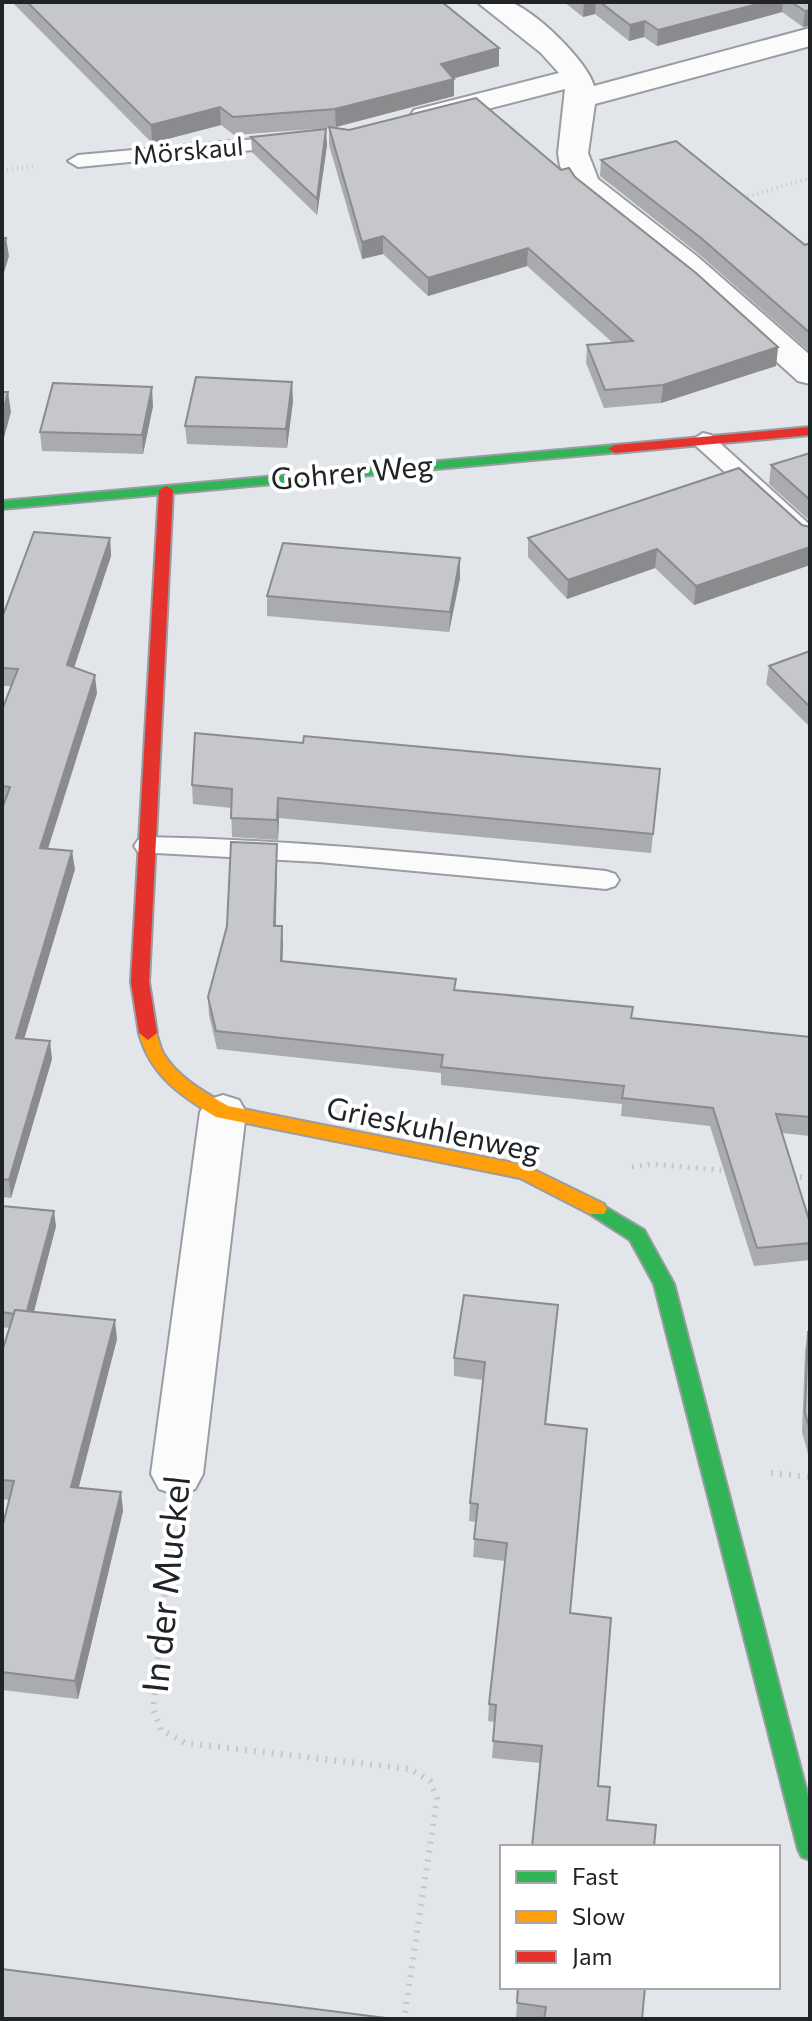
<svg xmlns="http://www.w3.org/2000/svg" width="812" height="2021" font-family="Commissioner,sans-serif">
<rect width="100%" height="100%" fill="#e2e6eb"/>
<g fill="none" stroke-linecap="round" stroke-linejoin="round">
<defs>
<g id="lane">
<path d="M289,136L296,138L299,142L296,146L78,167L68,161L78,155Z"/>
<path d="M703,433L711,435L810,525V544L802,542L695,445L692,440Z"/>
<path d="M147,837C301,840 453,856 606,871L615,874L619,880L615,886L606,889L319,862L138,852L134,846L138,840Z"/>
</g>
<g id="street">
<path d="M477,2C486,2 500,0 509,2C534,9 588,62 594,86L810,28V46L595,104L588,153L598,179L698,257L810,355V384L798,381L696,289L576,192L560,166L558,153L565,89L425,125L414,122L410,116L414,110L559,73L541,53Z"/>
<path d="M223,1095L239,1100L246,1112L203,1474L195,1489L177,1495L159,1489L151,1474L200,1112L207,1100Z"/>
</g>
<g id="fast">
<path d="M615,445L622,449L620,452L2,509V501Z"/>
<path d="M597,1202L644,1230L674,1284L810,1804V1860L802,1857L798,1849L654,1284L630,1240L590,1214L587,1209L590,1204Z"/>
</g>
<path id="slow" d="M148,1026L154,1028C158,1036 159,1045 163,1053C177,1077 204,1092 228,1106L524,1165L604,1204L607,1209L604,1214H590L520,1178L216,1117C181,1096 150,1075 139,1033Z"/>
<g id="jam">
<path d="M810,427V435L615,453L608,449L615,445Z"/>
<path d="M166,486L173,490L149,982L157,1033L148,1040L139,1033L131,982L159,490Z"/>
</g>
</defs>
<use href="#lane" stroke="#999ca0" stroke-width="4"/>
<use href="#street" stroke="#999ca0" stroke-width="4"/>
<use href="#fast" stroke="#999ca0" stroke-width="4"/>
<use href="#slow" stroke="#999ca0" stroke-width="4"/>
<use href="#jam" stroke="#999ca0" stroke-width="4"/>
<g stroke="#c6c7c8" stroke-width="4" stroke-dasharray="1 4" stroke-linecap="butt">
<path d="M2,170L37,166"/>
<path d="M743,198L810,178"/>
</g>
<path stroke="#c6c7c8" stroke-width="5" stroke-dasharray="2 6" stroke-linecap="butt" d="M632,1167L653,1164L729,1171"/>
<g stroke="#c6c7c8" stroke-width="6" stroke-dasharray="2 7" stroke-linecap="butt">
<path d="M791,1176L810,1178"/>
<path d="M771,1473L810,1477"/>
<path d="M172,1523L153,1709L161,1730L185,1743L410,1769L430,1781L437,1799L404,2019"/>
</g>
<use href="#lane" fill="#fbfbfc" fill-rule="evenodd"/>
<use href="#street" fill="#fbfbfc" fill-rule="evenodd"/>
<use href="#fast" fill="#30b455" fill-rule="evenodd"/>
<use href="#slow" fill="#ff9f0a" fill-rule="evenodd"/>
<use href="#jam" fill="#e5322d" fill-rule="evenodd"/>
</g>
<g fill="#aaabaf">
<path d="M12,2H442L499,48V66L454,78V96L331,128L561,170L575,177L778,347L776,366L661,403L604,408L586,363L587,345L613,343L527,266L428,296L383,254L362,259L329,145V128L234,135L221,125L152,143Z"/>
<path d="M564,2H810L803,27L782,12L657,46L644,37L629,41L595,14L583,17Z"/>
<path d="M251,137L327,145L317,215L252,152Z"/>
<path d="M601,160L805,245L810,243V352L700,255L600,176Z"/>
<path d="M293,401L287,448L187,444L185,426Z"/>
<path d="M153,406L143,454L42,451L40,432Z"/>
<path d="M810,453V521L769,484L771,465Z"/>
<path d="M802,525L810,527V565L694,605L655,568L567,599L528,557V538Z"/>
<path d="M110,538L111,556L74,667L97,693L48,849L75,869L24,1039L52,1059L11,1198L2,1197V809L4,804H2V710L11,686H2V618Z"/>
<path d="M460,578L449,632L267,616V596Z"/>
<path d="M810,651V727L766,684L769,666Z"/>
<path d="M303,743L660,769L651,853L279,818L278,840L232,837L231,808L193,804L192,785Z"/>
<path d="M277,863L276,926H282V961L455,990L632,1018L810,1037V1136L782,1133L810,1223V1260L754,1266L710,1126L621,1116L622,1104L441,1085V1073L217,1049L209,1015L208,997Z"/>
<path d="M2,1206L56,1226L34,1312L117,1339L78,1488L121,1492L123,1511L78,1699L2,1690V1528L9,1500L2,1499V1352L9,1328L2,1327Z"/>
<path d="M558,1305L546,1424L587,1429L532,1847L540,1763L492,1758L495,1722L488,1721L489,1704L505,1561L473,1557L476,1522L469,1521L470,1503L483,1380L454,1376V1358Z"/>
<path d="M808,1332H810V1461L802,1432L805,1351Z"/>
<path d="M518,1987L642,2019H644H516Z"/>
</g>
<g fill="#8b8b8e">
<path d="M584,2H596L595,14L583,17Z"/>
<path d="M765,2H783L782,12L657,46L658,30Z"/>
<path d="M810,10V26L803,27L805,11Z"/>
<path d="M645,21L644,37L629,41L630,25Z"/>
<path d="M499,48V66L440,82L441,64Z"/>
<path d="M454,79V96L336,127L335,109Z"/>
<path d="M220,107L221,125L152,143L151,125Z"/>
<path d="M326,129L327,145L317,215V199Z"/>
<path d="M383,236V254L362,259V242Z"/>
<path d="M6,238L9,256L2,279V254Z"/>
<path d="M528,248L527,266L428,296V278Z"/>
<path d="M778,347L776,366L661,403L663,385Z"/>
<path d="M292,382L293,401L287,448L286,429Z"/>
<path d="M152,387L153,406L143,454L142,435Z"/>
<path d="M8,392L11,412L2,445V416Z"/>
<path d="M110,538L111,556L69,683L67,665Z"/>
<path d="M810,547V565L694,605L696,586Z"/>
<path d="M657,549L655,568L567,599L568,580Z"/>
<path d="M460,558V578L449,632L450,612Z"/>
<path d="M95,675L97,693L42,867L40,848Z"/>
<path d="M278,798L279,818L278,840L277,820Z"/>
<path d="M277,844V863L275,945L274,926Z"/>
<path d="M72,851L75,869L19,1056L16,1038Z"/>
<path d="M282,926L283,944L282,979L281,961Z"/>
<path d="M50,1041L52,1059L11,1198L9,1180Z"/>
<path d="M54,1211L56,1226L29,1330L26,1315Z"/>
<path d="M115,1320L117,1339L74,1506L71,1487Z"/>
<path d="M121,1492L123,1511L78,1699L75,1681Z"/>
</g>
<g fill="#c6c7cb" stroke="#8b8b8e" stroke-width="2">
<path d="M27,2H442L499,48L441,64L454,79L335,109L233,117L220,107L151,125Z"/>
<path d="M600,2H765L658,30L645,21L630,25Z"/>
<path d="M791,2H810V10L805,11Z"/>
<path d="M476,98L561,170L569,168L575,177L696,273L778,347L663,385L605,390L587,345L633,341L528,248L428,278L383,236L362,242L329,127L349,130Z"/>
<path d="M326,129L317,199L251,137Z"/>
<path d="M676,141L805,245L810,243V333L701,238L601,160Z"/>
<path d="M2,238H6L2,254Z"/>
<path d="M196,377L292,382L286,429L185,426Z"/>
<path d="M53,383L152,387L142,435L40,432Z"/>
<path d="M2,392H8L2,416Z"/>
<path d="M810,453V500L771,465Z"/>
<path d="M739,468L802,525L810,527V547L696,586L657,549L568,580L528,538Z"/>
<path d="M34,532L110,538L67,665L95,675L40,848L72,851L16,1038L50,1041L9,1180L2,1179V809L10,787L2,786V710L18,669L2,668V618Z"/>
<path d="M283,543L460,558L450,612L267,596Z"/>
<path d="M810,651V707L769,666Z"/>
<path d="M195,733L303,743L304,736L660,769L653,834L278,798L277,820L231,818L232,789L192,785Z"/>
<path d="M231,842L277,844L274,926H282L281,961L456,979L454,990L633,1007L631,1018L810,1037V1117L776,1114L810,1223V1243L757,1248L713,1108L622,1098L624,1086L441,1067L443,1055L216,1031L208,997L227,926Z"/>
<path d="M2,1206L54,1211L27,1311L15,1310L14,1314L2,1312Z"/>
<path d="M464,1295L558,1305L545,1424L587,1429L570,1613L611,1618L598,1786L610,1787L607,1820L656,1825L654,1847H532L542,1746L493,1741L496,1705L489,1704L507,1543L474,1539L478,1504L470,1503L485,1362L454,1358Z"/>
<path d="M15,1310L115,1320L71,1487L121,1492L75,1681L2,1672V1528L14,1481L2,1480V1352Z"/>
<path d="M808,1332H810V1430L805,1413Z"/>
<path d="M2,1969L386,2018L385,2019H2Z"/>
<path d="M518,1987H645L642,2019H644H544L546,2007L517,2003Z"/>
</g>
<g text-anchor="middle" stroke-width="8" stroke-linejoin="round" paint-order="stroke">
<g font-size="26" fill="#212427" stroke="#fff">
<text transform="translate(188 151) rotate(-5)" y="9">Mörskaul</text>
</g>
<g font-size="30" fill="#212427" stroke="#fff">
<text transform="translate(352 473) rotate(-5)" y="10">Gohrer Weg</text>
<text transform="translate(433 1130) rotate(12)" y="10">Grieskuhlenweg</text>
</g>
<g font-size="36" fill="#212427" stroke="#fff">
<text transform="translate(166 1584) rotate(-84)" y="13">In der Muckel</text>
</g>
</g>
<rect width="812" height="2021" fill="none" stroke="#212427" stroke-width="8"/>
<rect x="500" y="1845" width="280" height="144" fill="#ffffff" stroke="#a6a7a9" stroke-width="2"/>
<rect x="516" y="1871" width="40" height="12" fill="#30b455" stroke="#a6a7a9" stroke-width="2"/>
<text x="572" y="1885" font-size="24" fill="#212427">Fast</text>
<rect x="516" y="1911" width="40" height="12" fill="#ff9f0a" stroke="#a6a7a9" stroke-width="2"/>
<text x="572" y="1925" font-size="24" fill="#212427">Slow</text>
<rect x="516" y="1951" width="40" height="12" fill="#e5322d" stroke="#a6a7a9" stroke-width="2"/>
<text x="572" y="1965" font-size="24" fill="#212427">Jam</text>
</svg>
